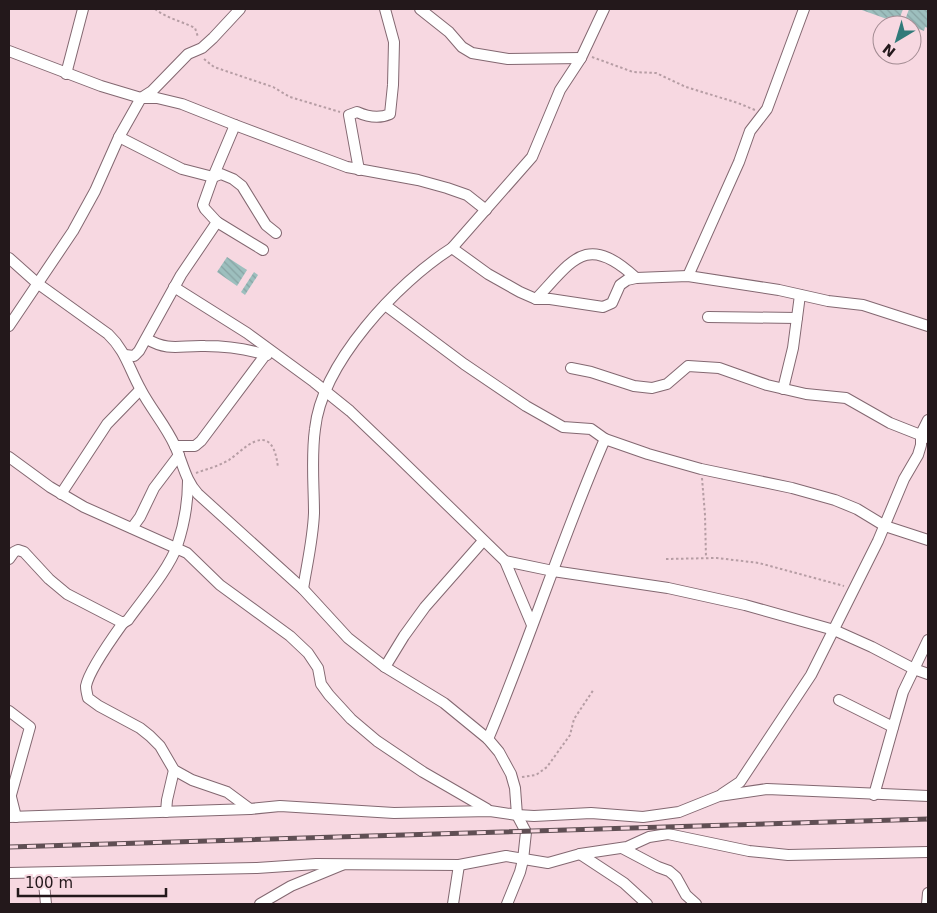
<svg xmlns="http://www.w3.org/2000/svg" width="937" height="913" font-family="'DejaVu Sans',sans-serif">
<defs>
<pattern id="building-back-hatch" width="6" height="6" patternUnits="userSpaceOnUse" patternTransform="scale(1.25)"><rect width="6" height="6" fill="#9dbfbe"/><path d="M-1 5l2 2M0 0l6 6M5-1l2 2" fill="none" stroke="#87a3a3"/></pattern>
</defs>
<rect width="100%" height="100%" fill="#f7d8e1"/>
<g fill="url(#building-back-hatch)">
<path d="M859,9H903L898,23Z"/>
<path d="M909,9H928V28L925,27L924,31L904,23Z"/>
<path d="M227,257L247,270L237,286L217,272Z"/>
<path d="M254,272L258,275L245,295L241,292Z"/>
</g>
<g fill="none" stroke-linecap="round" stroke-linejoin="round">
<defs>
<g id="minor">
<path d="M420,9L449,32L462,47L472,53L508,59L581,58"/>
<path d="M9,51L101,86L141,98H157L182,104L235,125L347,167L418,180L447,188L467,195L486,210"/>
<path d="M66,74L83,9"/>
<path d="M119,137L182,169L213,177L221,174L233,179L242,186L266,225L276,233"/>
<path d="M359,170L349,115L357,112C368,117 379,119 390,114L393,85L394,42L385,9"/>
<path d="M217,222L263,250"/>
<path d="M452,248L488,274L520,292L536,299H550L603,307L612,303L620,285L627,280L636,278L688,276L779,290L828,301L863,305L928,326"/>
<path d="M9,258L37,283L108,334C126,351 129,369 141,390C151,409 166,426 175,446C183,463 185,480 198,494L303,589L348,638L385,667L444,703L488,739L499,752L511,774L515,788L517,815L526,832L523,860L520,872L507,904"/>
<path d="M688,276L739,162L750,131L767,109L804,9"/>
<path d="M174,287L247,333L314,382L350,411L394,453L505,561L532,625"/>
<path d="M536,299C573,260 586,232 636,278"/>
<path d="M385,305L464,364L526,406L563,427L591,429L605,439"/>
<path d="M708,317L797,318"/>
<path d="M9,326L73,231L95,191L119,137L141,98L152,91L188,54L202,48L213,38L240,9"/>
<path d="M147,339C169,352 181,345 205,346C225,346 247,349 267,355"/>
<path d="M125,355L134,356L139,351L181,275L217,222L205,209L203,205L213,177L235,125"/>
<path d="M571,368L591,372L634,386L652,388L667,384L688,366L719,368L767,385L806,394L846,398L890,423L928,438"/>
<path d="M783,389L793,348L800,295"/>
<path d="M175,446H195L201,441L269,350"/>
<path d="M9,457L50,487L84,507L187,553L220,585L290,636L308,653L318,668L321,684L329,695L351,719L377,741L423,772L487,809"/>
<path d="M61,494L107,424L140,390"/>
<path d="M132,528L140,517L154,488L179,455"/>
<path d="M9,559L14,552L18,550L24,552L49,579L67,594L123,623L128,620C143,599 169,569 177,546C184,525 188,503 188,481"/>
<path d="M505,561L553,571L668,588L745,605L834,630L872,647L914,669L928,674"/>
<path d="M303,589C307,564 313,539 314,513C314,486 311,457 315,429C322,363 397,283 452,248L532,157L560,90L581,58L604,9"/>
<path d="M123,623C113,637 89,670 86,686C86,689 87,694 88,698L99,706L140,728L150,736L160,746L174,770L192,780L227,792L250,809"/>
<path d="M385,667L404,636L425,607L483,541"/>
<path d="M839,700L893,727"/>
<path d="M9,711L30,727L11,795"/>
<path d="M488,739C530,640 562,537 605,439L648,454L701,469L792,488L835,500L857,509L885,526L928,540"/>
<path d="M9,789L16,817"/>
<path d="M722,794L740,782L811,675L878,541L904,479L918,455L921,445V434L928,420"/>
<path d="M874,795L903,692L928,640"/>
<path d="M166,812L167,800L174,770"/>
<path d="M9,817L250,809L280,806L394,813L490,811L517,815L534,816L591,813L643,817L679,812L719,796L767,789L928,796"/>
<path d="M622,848L658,867L669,871L676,877L686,895L696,904"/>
<path d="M580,854L624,883L647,904"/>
<path d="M9,873L257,868L316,864L459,865L506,856L548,863L580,854L627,847L649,837L668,834L749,851L788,855L928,852"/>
<path d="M43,873L46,904"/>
<path d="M260,904L291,886L342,865"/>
<path d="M453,904L459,865"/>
<path d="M927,904L928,893"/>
</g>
</defs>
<use href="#minor" stroke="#836871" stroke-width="12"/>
<g stroke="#b69da4" stroke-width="2" stroke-dasharray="2.5 2.5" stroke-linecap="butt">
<path d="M155,9C166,18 181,21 195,28L198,37"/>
<path d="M592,57L633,72L656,73L686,87L738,103L755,110"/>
<path d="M204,59L214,67L273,87L290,97L340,112"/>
<path d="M196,473C207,469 219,466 229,460C235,456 241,450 247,446C270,430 276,449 278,468"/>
<path d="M702,478L705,515L706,558"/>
<path d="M666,559L717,558L759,563L844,586"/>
<path d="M522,777L536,775L547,767L570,735L574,719L594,689"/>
</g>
<use href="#minor" stroke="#fff" stroke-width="10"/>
<defs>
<path id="rail" d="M9,847L928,819"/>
</defs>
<use href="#rail" stroke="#604f54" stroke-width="5"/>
<use href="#rail" stroke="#f7d8e1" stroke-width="3" stroke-dasharray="9" stroke-linecap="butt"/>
</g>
<rect width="937" height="913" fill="none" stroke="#23181b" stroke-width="20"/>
<g transform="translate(897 40) rotate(218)"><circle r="24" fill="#f7d8e1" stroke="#a28b92"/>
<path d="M0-4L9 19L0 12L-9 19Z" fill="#317a7a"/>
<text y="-8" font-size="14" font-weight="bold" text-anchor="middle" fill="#23181b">N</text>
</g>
<path d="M18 888v8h148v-8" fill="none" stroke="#23181b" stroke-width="2.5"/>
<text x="25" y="888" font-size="15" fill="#23181b" stroke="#f7d8e1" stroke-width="4" paint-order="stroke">100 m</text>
</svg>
